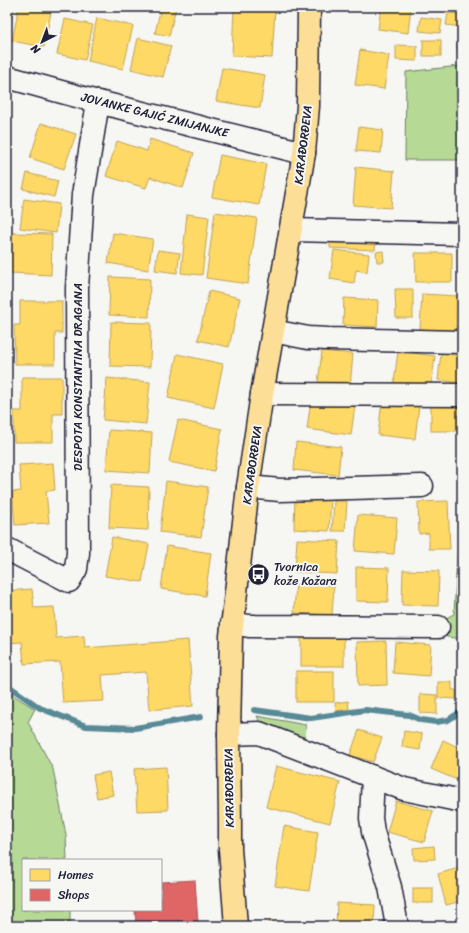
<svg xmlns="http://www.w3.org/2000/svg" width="469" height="933" font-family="Sriracha,sans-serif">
<rect width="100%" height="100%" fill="#f6f6f2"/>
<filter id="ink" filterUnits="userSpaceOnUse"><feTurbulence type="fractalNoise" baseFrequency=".025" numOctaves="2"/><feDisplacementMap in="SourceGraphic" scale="8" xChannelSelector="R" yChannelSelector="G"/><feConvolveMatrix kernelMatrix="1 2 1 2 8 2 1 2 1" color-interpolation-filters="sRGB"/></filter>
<g filter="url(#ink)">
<g fill="#b6da95" stroke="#6c7e68">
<path d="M462,44V160H405L406,72L459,66L457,45Z"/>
<path d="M460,502H462V639L447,637L440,621L454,614Z"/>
<path d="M7,691L35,709L28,722L53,769L66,835L67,860H23V910H70V926H7Z"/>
<path d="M257,716L306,725L305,740L261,724Z"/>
</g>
<g fill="#ffd966" stroke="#bda259">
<path d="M7,7H14L7,40Z"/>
<path d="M19,7H52L44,47L12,41Z"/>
<path d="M161,7H176L169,36L155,33Z"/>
<path d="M234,7L275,9L272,58L232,56Z"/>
<path d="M381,7H411L408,33L378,29Z"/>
<path d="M448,13L462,14V27L446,25Z"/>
<path d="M421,17L442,20L440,33L419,31Z"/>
<path d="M97,18L133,26L123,69L88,61Z"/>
<path d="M65,19L93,25L85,60L57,54Z"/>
<path d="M138,38L171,46L163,77L131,69Z"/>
<rect x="423" y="40" width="18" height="16"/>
<path d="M396,45L417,46V61L396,60Z"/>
<path d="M360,50L389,55L384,89L355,85Z"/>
<path d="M222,68L265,75L260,108L216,101Z"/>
<path d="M41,123L76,134L64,169L30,158Z"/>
<path d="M359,127L383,130L381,153L356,151Z"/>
<path d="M150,139L194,153L183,188L150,177L146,188L106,176L117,141L147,151Z"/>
<path d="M220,155L266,164L259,205L212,197Z"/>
<path d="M356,167L394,171L391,208L353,205Z"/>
<path d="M27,173L58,181L54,197L23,189Z"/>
<path d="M24,199L59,204L56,233L20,228Z"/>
<path d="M215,212L257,218L248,284L206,278Z"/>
<path d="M187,214L209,217L202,275L181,273Z"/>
<path d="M12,233L52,234L51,275L10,273Z"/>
<path d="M113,233L153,239L148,270L108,263Z"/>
<path d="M330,238L376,241L375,250L330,248Z"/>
<path d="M158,250L180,253L177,273L155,270Z"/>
<path d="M334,250L369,254L367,272L356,270L354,283L330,279Z"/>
<path d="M383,251L384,262H377L376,252Z"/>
<path d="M415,253H452V282H416Z"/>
<rect x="461" y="272" width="1" height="13"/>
<path d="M110,277L150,279L149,317L109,315Z"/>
<path d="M395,289H413V318H396Z"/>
<path d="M209,291L240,298L229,347L198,340Z"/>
<path d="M422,294L458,296L456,331L420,329Z"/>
<path d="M344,298L378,300L377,327L343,325Z"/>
<path d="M20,301H62V333H55V364H15L14,325H20Z"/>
<path d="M111,322L151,323L150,367L110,366Z"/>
<path d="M322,351L353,354L350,387L318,383Z"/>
<path d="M398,351L435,356L431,387L394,383Z"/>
<path d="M441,353L462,356V383L438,380Z"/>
<path d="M177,354L223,364L214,408L168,398Z"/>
<path d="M22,377H62V414H53V442H14V411H22Z"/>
<path d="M107,378L150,382L146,424L103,420Z"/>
<path d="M311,399L355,405L351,435L307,429Z"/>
<path d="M382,401L419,405L415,439L378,435Z"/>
<rect x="431" y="404" width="28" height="27"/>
<path d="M178,420L222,429L214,471L169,462Z"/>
<path d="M109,430L152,433L150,473L106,470Z"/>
<path d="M296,442L341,447L338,475L294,470Z"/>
<path d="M53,463L55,490L46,491L49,523L15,525L12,492L21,491L19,465Z"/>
<path d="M166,481L208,487L201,537L160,532Z"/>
<path d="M111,485L149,487L148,530L109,528Z"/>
<path d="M295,497L331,499L329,531L294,529Z"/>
<path d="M334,501H347L345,531H332Z"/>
<path d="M448,501L450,549H429V533L419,534L418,502Z"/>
<path d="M358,515L397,518L394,554L355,551Z"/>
<path d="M112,537L149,544L142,582L105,576Z"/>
<path d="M297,539L339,541L337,574L295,572Z"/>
<path d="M167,546L211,553L205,596L161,589Z"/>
<path d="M356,567L389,568L388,602L356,601Z"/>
<path d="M403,570L439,571L438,606L402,605Z"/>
<path d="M296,583L334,585L332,615L294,613Z"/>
<path d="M32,589L34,608L54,607L56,638L84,636L85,648L188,640L193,706L149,710L146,672L102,675L104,701L63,703L60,662L24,664L22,642L7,643V591Z"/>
<path d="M301,634L344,635V666H301Z"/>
<path d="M386,641L387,685L358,686L357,642Z"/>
<path d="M395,642L431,645L429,676L393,673Z"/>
<rect x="296" y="671" width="38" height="31"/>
<path d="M438,682H452V690H456V699L438,698Z"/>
<path d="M420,694L437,695V714L420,713Z"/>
<path d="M348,701L349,709L336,711L335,703Z"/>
<path d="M359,730L382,738L373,762L350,755Z"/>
<path d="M404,731L422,734L420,750L402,747Z"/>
<path d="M443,740L462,749V782L431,769Z"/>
<path d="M276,766L340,782L330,823L266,807Z"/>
<path d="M166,767L168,810L137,811L134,769Z"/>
<path d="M109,772L113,795L97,798L93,775Z"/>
<path d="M396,801L433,811L424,842L387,832Z"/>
<path d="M284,826L318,832L309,891L275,886Z"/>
<path d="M434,846L435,859L414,860L413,848Z"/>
<path d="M462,867V901L446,905L438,874Z"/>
<rect x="413" y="888" width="20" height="15"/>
<path d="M337,903L375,905L374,926H336Z"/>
<path d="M269,922L308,924V926H269Z"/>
</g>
<path fill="#e06666" stroke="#a75259" d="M195,880L198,923L164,926H136L135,910H161V882Z"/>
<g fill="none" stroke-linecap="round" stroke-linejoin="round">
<g stroke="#588996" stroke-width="6">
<path d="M7,685L40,708L86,726L135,728L201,717"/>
<path d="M254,710L311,718L365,710L409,715L421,720L436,722L448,720L462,711"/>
</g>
<defs>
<g id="minor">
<path d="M7,77L98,102L304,153"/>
<path d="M291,230L462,234"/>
<path d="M273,331L308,338L328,339L462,342"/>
<path d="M262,394L462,395"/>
<path d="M248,487L280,490L422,486"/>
<path d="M7,549L69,581L76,569L78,553L77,288L83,195L98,102"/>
<path d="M232,623L249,626L438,627"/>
<path d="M229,734L259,733L404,789L462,801"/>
<path d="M373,777L371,818L373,832L390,887L397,926"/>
</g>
<path id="major" d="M236,926L230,849V823L229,734L231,636L248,487L262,394L304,153L308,106L309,7"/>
</defs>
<use href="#minor" stroke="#22223b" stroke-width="25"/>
<use href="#major" stroke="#22223b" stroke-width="25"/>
<use href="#minor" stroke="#f6f6f2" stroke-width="22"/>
<use href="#major" stroke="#fdde96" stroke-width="22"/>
</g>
</g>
<defs>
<symbol id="bus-disc" viewBox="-11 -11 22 22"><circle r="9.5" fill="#22223b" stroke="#f6f6f2"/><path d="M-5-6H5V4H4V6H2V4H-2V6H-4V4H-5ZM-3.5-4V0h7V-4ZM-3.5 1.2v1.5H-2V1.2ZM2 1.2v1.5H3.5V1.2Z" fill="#fff"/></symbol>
</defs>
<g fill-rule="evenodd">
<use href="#bus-disc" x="246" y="562" width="25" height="25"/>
</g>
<g text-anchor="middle" stroke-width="4" stroke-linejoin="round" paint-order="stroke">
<g font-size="12" fill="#22223b" stroke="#f6f6f2">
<text transform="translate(155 115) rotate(14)" y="4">JOVANKE GAJIĆ ZMIJANJKE</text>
<text transform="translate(303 145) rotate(-83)" y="4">KARAĐORĐEVA</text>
<text transform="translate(78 377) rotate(-90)" y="4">DESPOTA KONSTANTINA DRAGANA</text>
<text transform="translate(252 465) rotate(-82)" y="4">KARAĐORĐEVA</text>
<text transform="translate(229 788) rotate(-91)" y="4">KARAĐORĐEVA</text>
</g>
<g font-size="12" fill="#22223b" stroke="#f6f6f2" text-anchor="start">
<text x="274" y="571">Tvornica<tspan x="274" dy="14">kože Kožara</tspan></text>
</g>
</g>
<rect width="469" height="933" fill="none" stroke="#f6f6f2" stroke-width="24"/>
<rect x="12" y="12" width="445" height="909" fill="none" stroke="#22223b" stroke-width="1.5" filter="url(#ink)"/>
<rect x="22" y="859" width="140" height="52" fill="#f6f6f2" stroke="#a1a1a9"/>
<rect x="30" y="869" width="20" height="12" fill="#ffd966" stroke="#a1a1a9"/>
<text x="58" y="879" font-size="12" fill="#22223b">Homes</text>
<rect x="30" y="889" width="20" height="12" fill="#e06666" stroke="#a1a1a9"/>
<text x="58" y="899" font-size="12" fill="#22223b">Shops</text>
<g transform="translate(42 42) rotate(222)" stroke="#f6f6f2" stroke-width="3" paint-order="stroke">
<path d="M0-3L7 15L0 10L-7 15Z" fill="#22223b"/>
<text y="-6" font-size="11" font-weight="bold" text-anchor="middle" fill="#22223b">N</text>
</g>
</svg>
